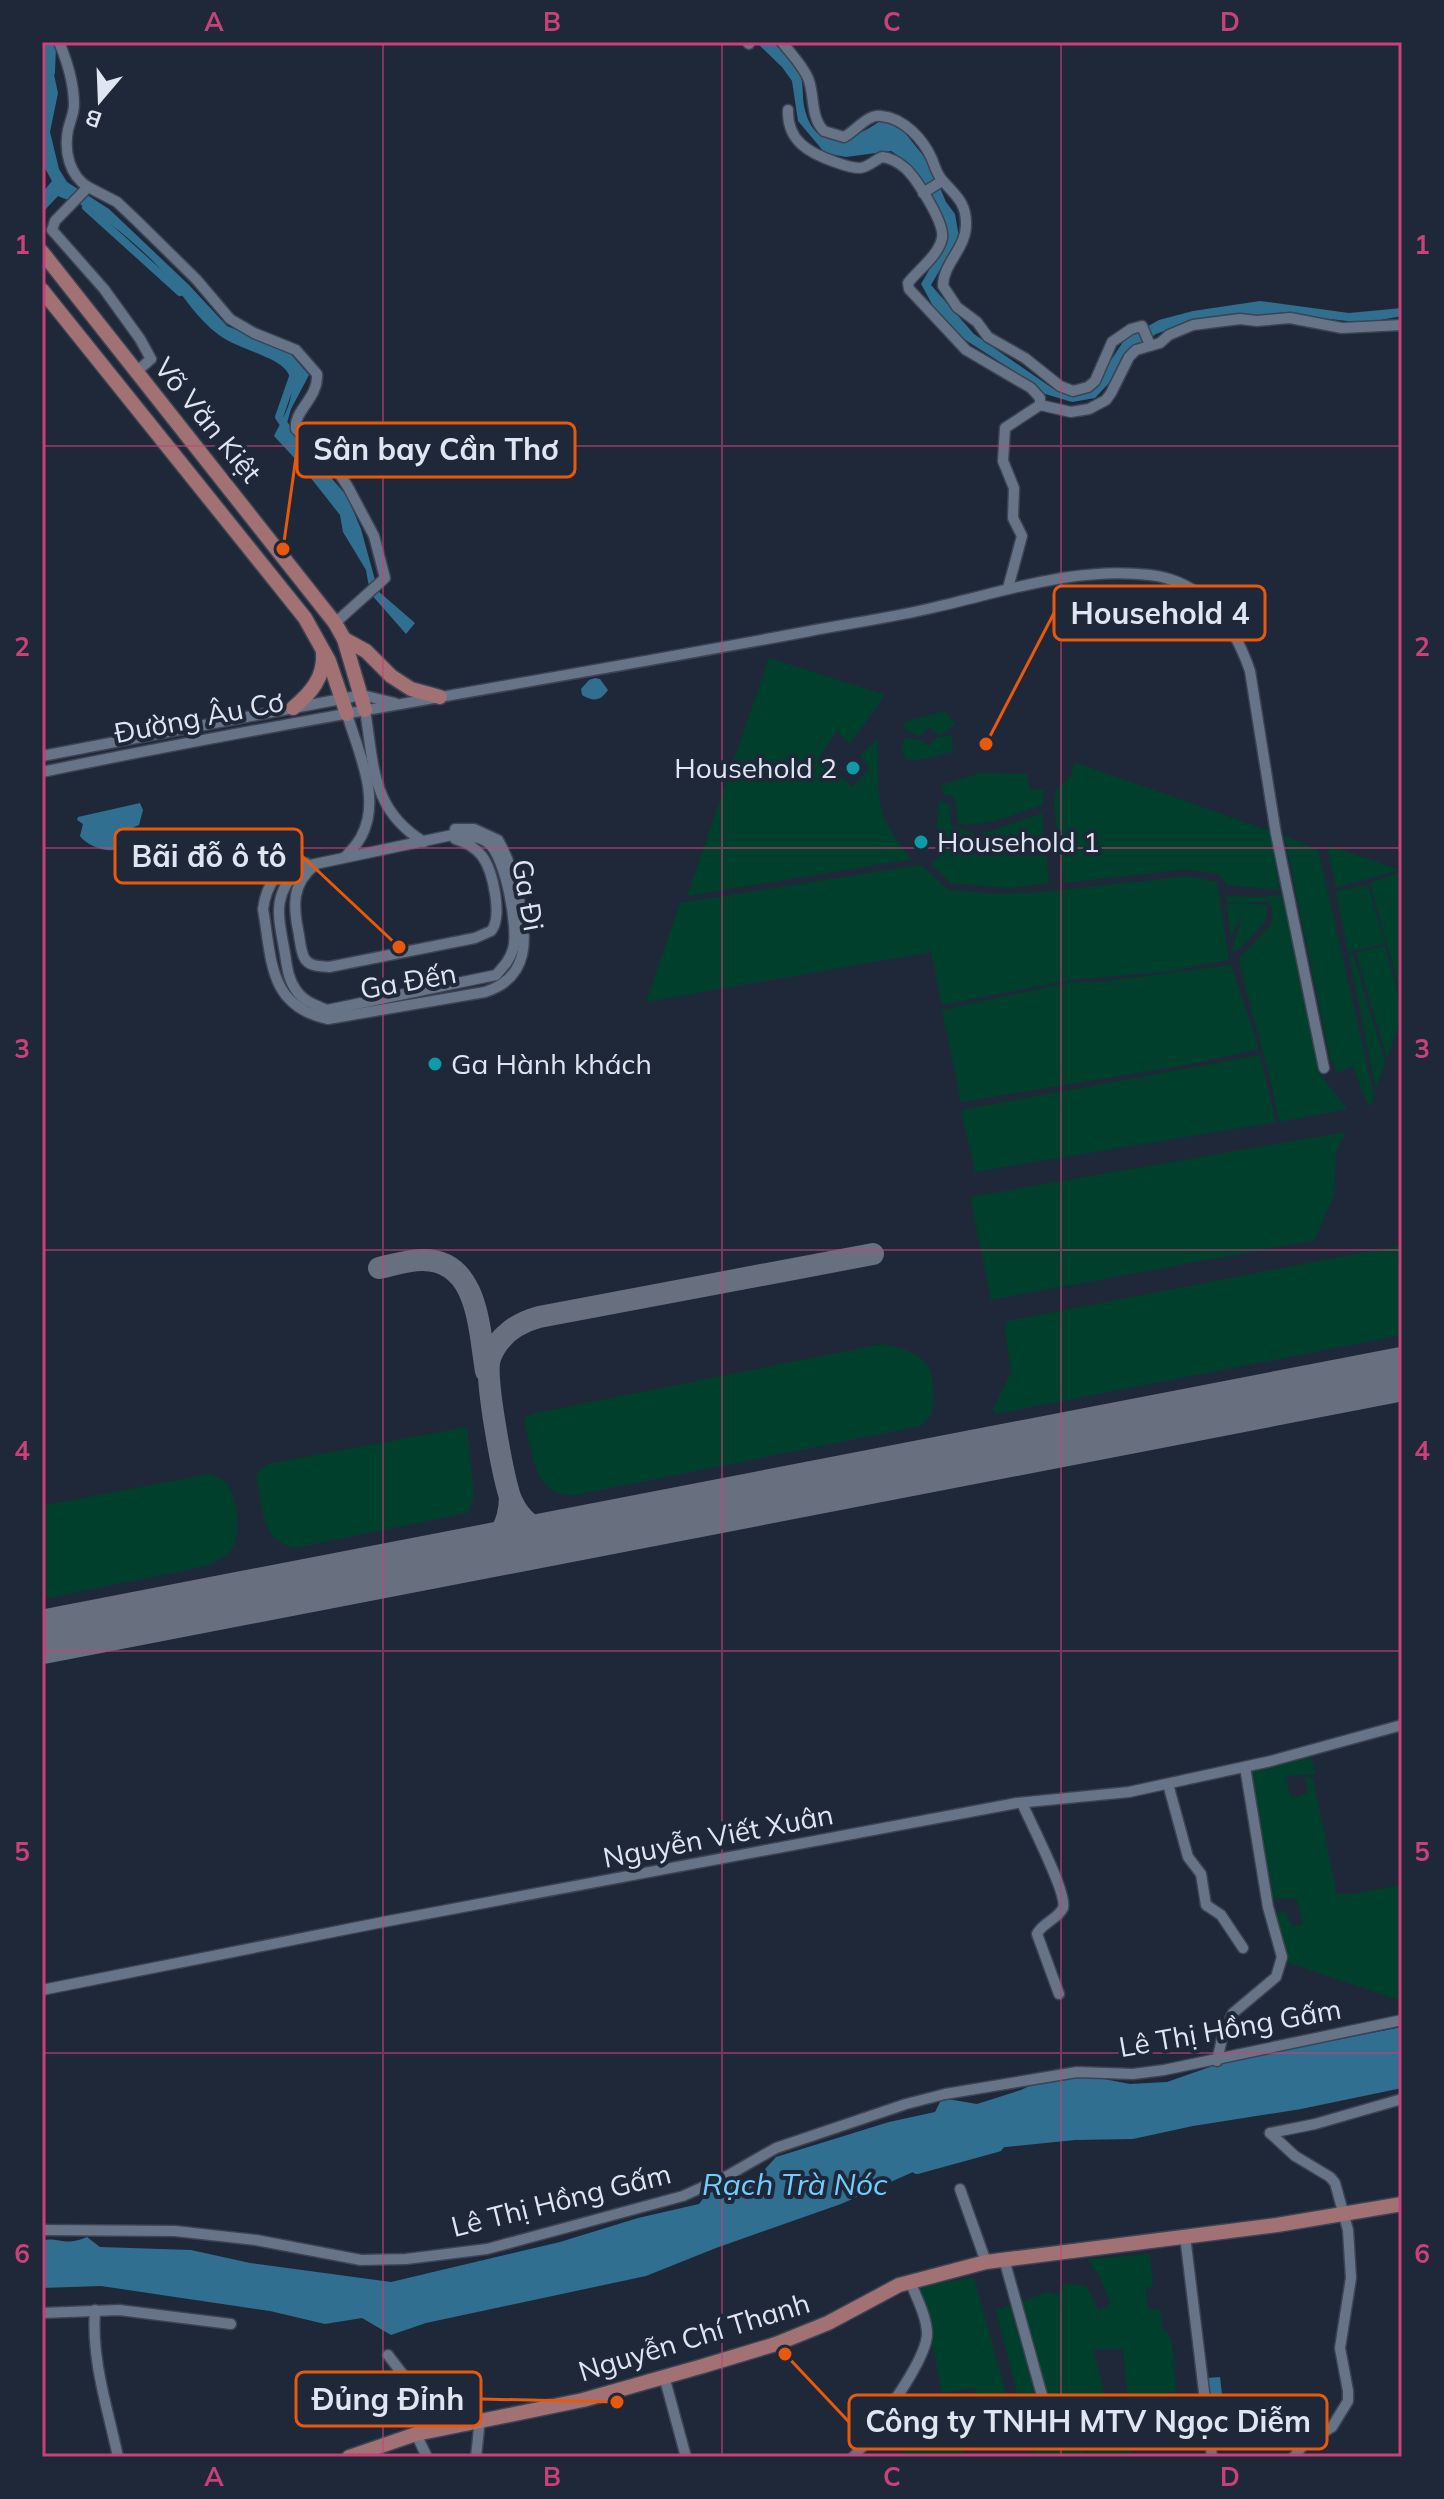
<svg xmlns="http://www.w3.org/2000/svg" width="1444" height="2499" font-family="Mulish,sans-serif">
<rect width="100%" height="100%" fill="#1f2839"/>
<g fill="#003f2b">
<path d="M769,658L885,695L850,744L837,731L819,757L831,767L823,775L828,781L841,777L853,787L869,768L860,755L878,739C879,797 872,813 912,859L687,896Z"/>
<path d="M945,711L955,724L940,736L929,727L919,736L905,729L904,722Z"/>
<path d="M952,736L953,752C939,754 920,762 907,760C901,752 900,747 905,738L920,740L929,745L938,737Z"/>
<path d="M1074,762L1270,831L1280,890L1227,885L1219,874L1186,869L1063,883L1054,805L1056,790L1071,776Z"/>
<path d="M980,773L1027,774L1030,789L1044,790L1043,805C1016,813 987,827 959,824L954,797L944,794L941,785Z"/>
<path d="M939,800L950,805L951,826L980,835L1042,813L1049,883L1008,888L951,883L931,864L948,849L936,838Z"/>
<path d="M1284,835L1318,850L1374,1095L1371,1105L1368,1106L1353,1066L1338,1073L1330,1059Z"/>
<path d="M1327,845L1400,870L1336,888Z"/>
<path d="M921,865L948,890L1000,894L1044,892L1189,876L1217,882L1229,960L1164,972L1070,980L942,1005L931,952L646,1002L680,903Z"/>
<path d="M1402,872V998L1370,883Z"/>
<path d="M1368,885L1385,944L1348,952L1336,891Z"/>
<path d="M1285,894L1319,1073L1347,1109L1279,1122C1270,1066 1250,1014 1239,958L1272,924V908L1269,902L1227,903L1226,896L1267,897Z"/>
<path d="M1243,903L1267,905L1266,920L1240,949L1232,951C1233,938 1240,929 1242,916L1231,936L1226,905Z"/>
<path d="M1385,946L1402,1006V1016L1387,1058L1356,953Z"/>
<path d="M1353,954L1385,1063L1376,1089L1349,955Z"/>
<path d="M1231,965L1259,1049L1187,1065L961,1102L942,1010L1072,982H1101Z"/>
<path d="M1260,1055L1276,1122L975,1172L961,1110Z"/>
<path d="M1346,1132L1336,1152L1334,1194L1315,1240L991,1300L970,1197Z"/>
<path d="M1402,1245V1335L996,1414L993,1409L1011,1373L1005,1331L1008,1321Z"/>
<path d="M883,1344C931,1355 936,1365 932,1413L921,1426L576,1495C533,1497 534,1457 525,1424V1418L531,1414Z"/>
<path d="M467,1427L474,1497L467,1513L295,1548C260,1541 263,1508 256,1477L259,1470L268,1464Z"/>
<path d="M210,1474C218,1477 226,1480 230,1489C238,1503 240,1533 233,1547C228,1556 215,1561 207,1566L42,1599V1506Z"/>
<path d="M1311,1758L1316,1774L1285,1776L1291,1798L1308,1793L1305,1777L1313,1778L1337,1894H1353L1401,1885L1398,1866H1402V2001L1286,1962L1282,1934L1273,1913L1285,1912L1293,1926L1303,1924L1296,1898L1272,1899L1251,1771Z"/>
<path d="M1150,2254L1153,2286L1145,2289L1149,2310H1160L1163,2332L1167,2331L1172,2342L1176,2391L1128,2404L1123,2349H1093L1105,2396L1022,2413L996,2310L1049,2292L1058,2296L1063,2284L1086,2286L1099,2311L1111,2304L1100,2277L1087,2259Z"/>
<path d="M974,2278L1009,2404L980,2412L975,2388L942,2393L920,2285Z"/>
<path d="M1124,2395L1132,2457H1089L1083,2406Z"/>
<path d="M944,2397L955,2398L965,2457H905L902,2446Z"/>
<path d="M1081,2407L1087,2457H1034L1027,2414Z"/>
</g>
<g fill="#306f8f">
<path d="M42,42H47L58,93L50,132L59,169L67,182L109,209L189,285L227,326L288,351L309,375L291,409L287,423L294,435L347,496L361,529L378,591L415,623L406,634L370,593L366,570L343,532L340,515L299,463L274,436C283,417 299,394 288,373C280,357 237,349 219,335C197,319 184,296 166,275C146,252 103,214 75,202C70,200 64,199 58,196L42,213V193L52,181L42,163Z"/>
<path d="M756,42H772C780,49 792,59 798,69C804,79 802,94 804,106C814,154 850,142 880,121L898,124L930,164L946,202L955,214L959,237L931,285L974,334L1052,388L1067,393L1080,394L1107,366L1125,339L1159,320L1193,311L1260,301L1349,313L1402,308V316L1364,323L1288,314L1183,324L1156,334L1122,357L1109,383L1095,398L1072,402L1042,393L1014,371L956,334L939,317L921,284L947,239C939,204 922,170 891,151L846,157L825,153L798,121L792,81L782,67Z"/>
<path d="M595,678L600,679L608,690C600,701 594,702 582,695L581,689L589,680Z"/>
<path d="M140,803L143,810L139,825C126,830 124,834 123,847C111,855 88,847 80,836L83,824L77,820L78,817Z"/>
<path d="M1402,2027V2088L1301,2109L1193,2126L1133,2139L1075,2140L958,2152L841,2204L716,2248L646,2276L426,2323L391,2335L362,2318L325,2324L270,2311L101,2286L42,2288V2240C62,2237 63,2247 87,2237L100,2247L191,2250L250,2263L391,2282L560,2242L638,2218L699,2204L707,2194L736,2182L756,2179L776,2157L889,2122L935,2112L942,2098L977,2104L1021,2090L1048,2077H1094L1130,2084L1167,2082L1224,2062Z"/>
<path d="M1220,2377L1224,2412H1210L1207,2378Z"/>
</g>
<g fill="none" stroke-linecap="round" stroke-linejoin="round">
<g stroke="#306f8f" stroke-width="8">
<path d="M48,42L52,46L51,72"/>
<path d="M86,207L180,292"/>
<path d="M286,427L279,417L294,374"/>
</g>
<path stroke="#306f8f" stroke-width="14" d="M917,2167L997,2145"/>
<g stroke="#687080" stroke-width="22">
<path d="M379,1268C393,1265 408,1260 422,1260C479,1259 479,1331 486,1371"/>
<path d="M579,1533C558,1536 538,1535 523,1518C517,1512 513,1504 510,1497C503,1475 484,1377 490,1358C498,1336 517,1323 539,1317L873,1254"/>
<path d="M458,1557C492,1547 509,1535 510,1497"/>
</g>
<path stroke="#687080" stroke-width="54" d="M42,1637L1402,1374"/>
<defs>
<g id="minor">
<path d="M59,42C67,61 74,83 74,105C74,113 70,121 68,130C64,151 69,175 88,187L55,221L52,230L104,289L140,339L151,359L136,372"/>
<path d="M747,42L749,44"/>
<path d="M782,42C791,54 801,63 808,78C815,95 810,117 824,131L844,137C856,131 867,114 881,116C904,118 923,139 932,159C935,167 937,175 943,181C955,195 966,202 966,223C967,248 943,263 943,286L957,307L977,322L988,337L1025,358L1060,386L1073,391L1088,387L1095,381L1112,342L1131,329L1142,326L1150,345"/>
<path d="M788,110C787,141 809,153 835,162C843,165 851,168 860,168C869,167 875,160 882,157C891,158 898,162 905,168C916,178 945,223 942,238C939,255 918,270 908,283L909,289L966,350L1031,388L1040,398V405L1005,428L1003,461L1014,488L1013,518L1022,536L1008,588"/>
<path d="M88,187L117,202L136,220L196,279L230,319L254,333L296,350L317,374C319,398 293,411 296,429L334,465L348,487L374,536L385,578L335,623"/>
<path d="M923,193L942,181"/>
<path d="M1040,405L1071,412L1089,409L1106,400L1111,393L1129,357L1136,350L1160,343L1169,335L1193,325L1240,319L1257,321L1290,318L1342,328L1402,325"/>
<path d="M365,710C374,765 371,810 424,842"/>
<path d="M42,756L362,695L395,703"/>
<path d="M42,772C297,719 554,679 810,631C852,623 895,617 936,607C1006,591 1077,566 1150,575C1204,581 1234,624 1250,671L1276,834L1324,1068"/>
<path d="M457,834C466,836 478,836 487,842C505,853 519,929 513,949C510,960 503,967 496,975L327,1010C315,1005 303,1001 296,990C288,979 287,966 285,954C279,918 270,895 301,867Z"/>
<path d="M345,857C351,851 357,844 361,837C382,799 358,752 347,714"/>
<path d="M306,863C280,861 266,886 263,909C272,960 268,1006 328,1019L485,992C531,977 527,937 519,899C514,878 509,859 498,840L474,829H455"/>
<path d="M315,865C291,884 293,907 299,935C300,942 301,953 305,959C310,967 321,966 329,967L475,938L491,931C503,917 493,871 482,856C475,847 465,842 455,839"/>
<path d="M1168,1784L1188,1857L1201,1874L1206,1905L1221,1915L1243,1948"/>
<path d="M1022,1803C1029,1820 1068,1894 1063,1908C1058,1919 1042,1923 1037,1934L1059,1994"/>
<path d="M42,1990L383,1922L1017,1803L1129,1792L1271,1761L1402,1725"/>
<path d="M1217,2061L1223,2034L1233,2013L1276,1977L1282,1957L1268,1907L1245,1767"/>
<path d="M1270,2133L1295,2156L1330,2177L1335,2183L1348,2230L1351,2278L1340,2348L1348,2391V2401L1332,2427L1304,2444L1294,2457"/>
<path d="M1270,2133L1315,2124L1402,2099"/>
<path d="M960,2189L986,2262"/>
<path d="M42,2230L175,2231L256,2240L361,2260L406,2259L487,2249L683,2196L727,2176L776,2148L906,2104L945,2094L1077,2072L1133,2074L1164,2070L1402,2020"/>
<path d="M1185,2236L1212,2457"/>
<path d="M95,2310C91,2360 108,2409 118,2457"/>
<path d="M42,2313L119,2310L231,2324"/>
<path d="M388,2355L444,2428"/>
<path d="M664,2376L686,2457"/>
<path d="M930,2422L1037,2407L1041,2404L1043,2399L1004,2259"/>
<path d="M416,2434L427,2457"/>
<path d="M476,2457L480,2419"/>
<path d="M853,2457L863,2446C879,2422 927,2360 927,2334C927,2317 916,2297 910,2281"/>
</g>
<g id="major">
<path d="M42,252L335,623L344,639L365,710"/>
<path d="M42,290L305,618L329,661L347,714"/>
<path d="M344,639L366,651L391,676L411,689L440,697"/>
<path d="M293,708C311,693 325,677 323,652"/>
<path d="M349,2457L416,2434L583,2400L703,2366L776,2344L828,2323L899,2285L986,2262L1277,2225L1402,2204"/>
</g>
</defs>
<use href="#minor" stroke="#3c4352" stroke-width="13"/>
<use href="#major" stroke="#3c4352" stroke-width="17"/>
<use href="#minor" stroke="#677387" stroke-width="10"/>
<use href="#major" stroke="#a27174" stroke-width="14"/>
</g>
<path fill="none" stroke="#c84179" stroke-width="2" stroke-opacity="0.55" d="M383,42V2457M722,42V2457M1061,42V2457M42,446H1402M42,848H1402M42,1250H1402M42,1651H1402M42,2053H1402"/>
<g fill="#0f9aa8" stroke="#1f2839" stroke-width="3">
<circle cx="853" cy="768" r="8"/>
<circle cx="921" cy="842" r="8"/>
<circle cx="435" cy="1064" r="8"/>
</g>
<g text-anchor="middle" stroke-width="8" stroke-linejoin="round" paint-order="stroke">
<g font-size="28" fill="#dfe5f1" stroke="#1f2839">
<text transform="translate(208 420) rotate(51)" y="10">Võ Văn Kiệt</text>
<text transform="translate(199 717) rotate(-11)" y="10">Đường Âu Cơ</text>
<text transform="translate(528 895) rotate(80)" y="10">Ga Đi</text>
<text transform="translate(408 981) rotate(-10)" y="10">Ga Đến</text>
<text transform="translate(718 1836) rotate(-11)" y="10">Nguyễn Viết Xuân</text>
<text transform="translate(1230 2028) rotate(-10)" y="10">Lê Thị Hồng Gấm</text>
<text transform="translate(561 2200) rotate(-14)" y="10">Lê Thị Hồng Gấm</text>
<text transform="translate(694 2337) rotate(-17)" y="10">Nguyễn Chí Thanh</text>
</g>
<g font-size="28" fill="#dfe5f1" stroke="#1f2839" text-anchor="start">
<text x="837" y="778" text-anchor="end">Household 2</text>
<text x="937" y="852">Household 1</text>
<text x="451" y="1074">Ga Hành khách</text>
</g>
<g font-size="30" font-style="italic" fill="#72cdff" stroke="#1f2839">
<text x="795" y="2195">Rạch Trà Nóc</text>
</g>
</g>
<path fill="none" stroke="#e8590c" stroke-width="3" d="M283 549L297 450M986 744L1054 613M399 947L302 856M617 2402L481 2399M785 2354L849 2422"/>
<g fill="#e8590c" stroke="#1f2839" stroke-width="3">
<circle cx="283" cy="549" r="8"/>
<circle cx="986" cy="744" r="8"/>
<circle cx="399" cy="947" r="8"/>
<circle cx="617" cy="2402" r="8"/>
<circle cx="785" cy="2354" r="8"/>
</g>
<g fill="#1f2839" stroke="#e8590c" stroke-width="3">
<rect x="297" y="423" width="278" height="54" rx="8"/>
<rect x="1054" y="586" width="211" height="54" rx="8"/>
<rect x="115" y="829" width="187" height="54" rx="8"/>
<rect x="296" y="2372" width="185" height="54" rx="8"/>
<rect x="849" y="2395" width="478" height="54" rx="8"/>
</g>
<g font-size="30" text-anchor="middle" font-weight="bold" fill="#dfe5f1">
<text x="436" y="460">Sân bay Cần Thơ</text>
<text x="1160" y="624">Household 4</text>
<text x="209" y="867">Bãi đỗ ô tô</text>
<text x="388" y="2410">Đủng Đỉnh</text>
<text x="1088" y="2432">Công ty TNHH MTV Ngọc Diễm</text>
</g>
<rect width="1444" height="2499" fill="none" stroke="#1f2839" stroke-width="88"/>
<g transform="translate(100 100) rotate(199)" stroke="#1f2839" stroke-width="6" paint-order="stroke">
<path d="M0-6L14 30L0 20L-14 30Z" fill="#dfe5f1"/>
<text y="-12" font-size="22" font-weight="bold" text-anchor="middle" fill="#dfe5f1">B</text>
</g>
<rect x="44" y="44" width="1356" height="2411" fill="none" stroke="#c84179" stroke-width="3"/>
<g font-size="26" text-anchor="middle" font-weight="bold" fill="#c84179">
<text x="214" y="31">A</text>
<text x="552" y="31">B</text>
<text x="892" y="31">C</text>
<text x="1230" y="31">D</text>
<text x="22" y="254">1</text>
<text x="1422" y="254">1</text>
<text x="22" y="656">2</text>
<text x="1422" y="656">2</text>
<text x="22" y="1058">3</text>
<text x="1422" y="1058">3</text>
<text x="22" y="1460">4</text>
<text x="1422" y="1460">4</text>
<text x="22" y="1861">5</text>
<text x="1422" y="1861">5</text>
<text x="22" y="2263">6</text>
<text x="1422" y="2263">6</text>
<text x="214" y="2486">A</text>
<text x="552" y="2486">B</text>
<text x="892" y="2486">C</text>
<text x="1230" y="2486">D</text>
</g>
</svg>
